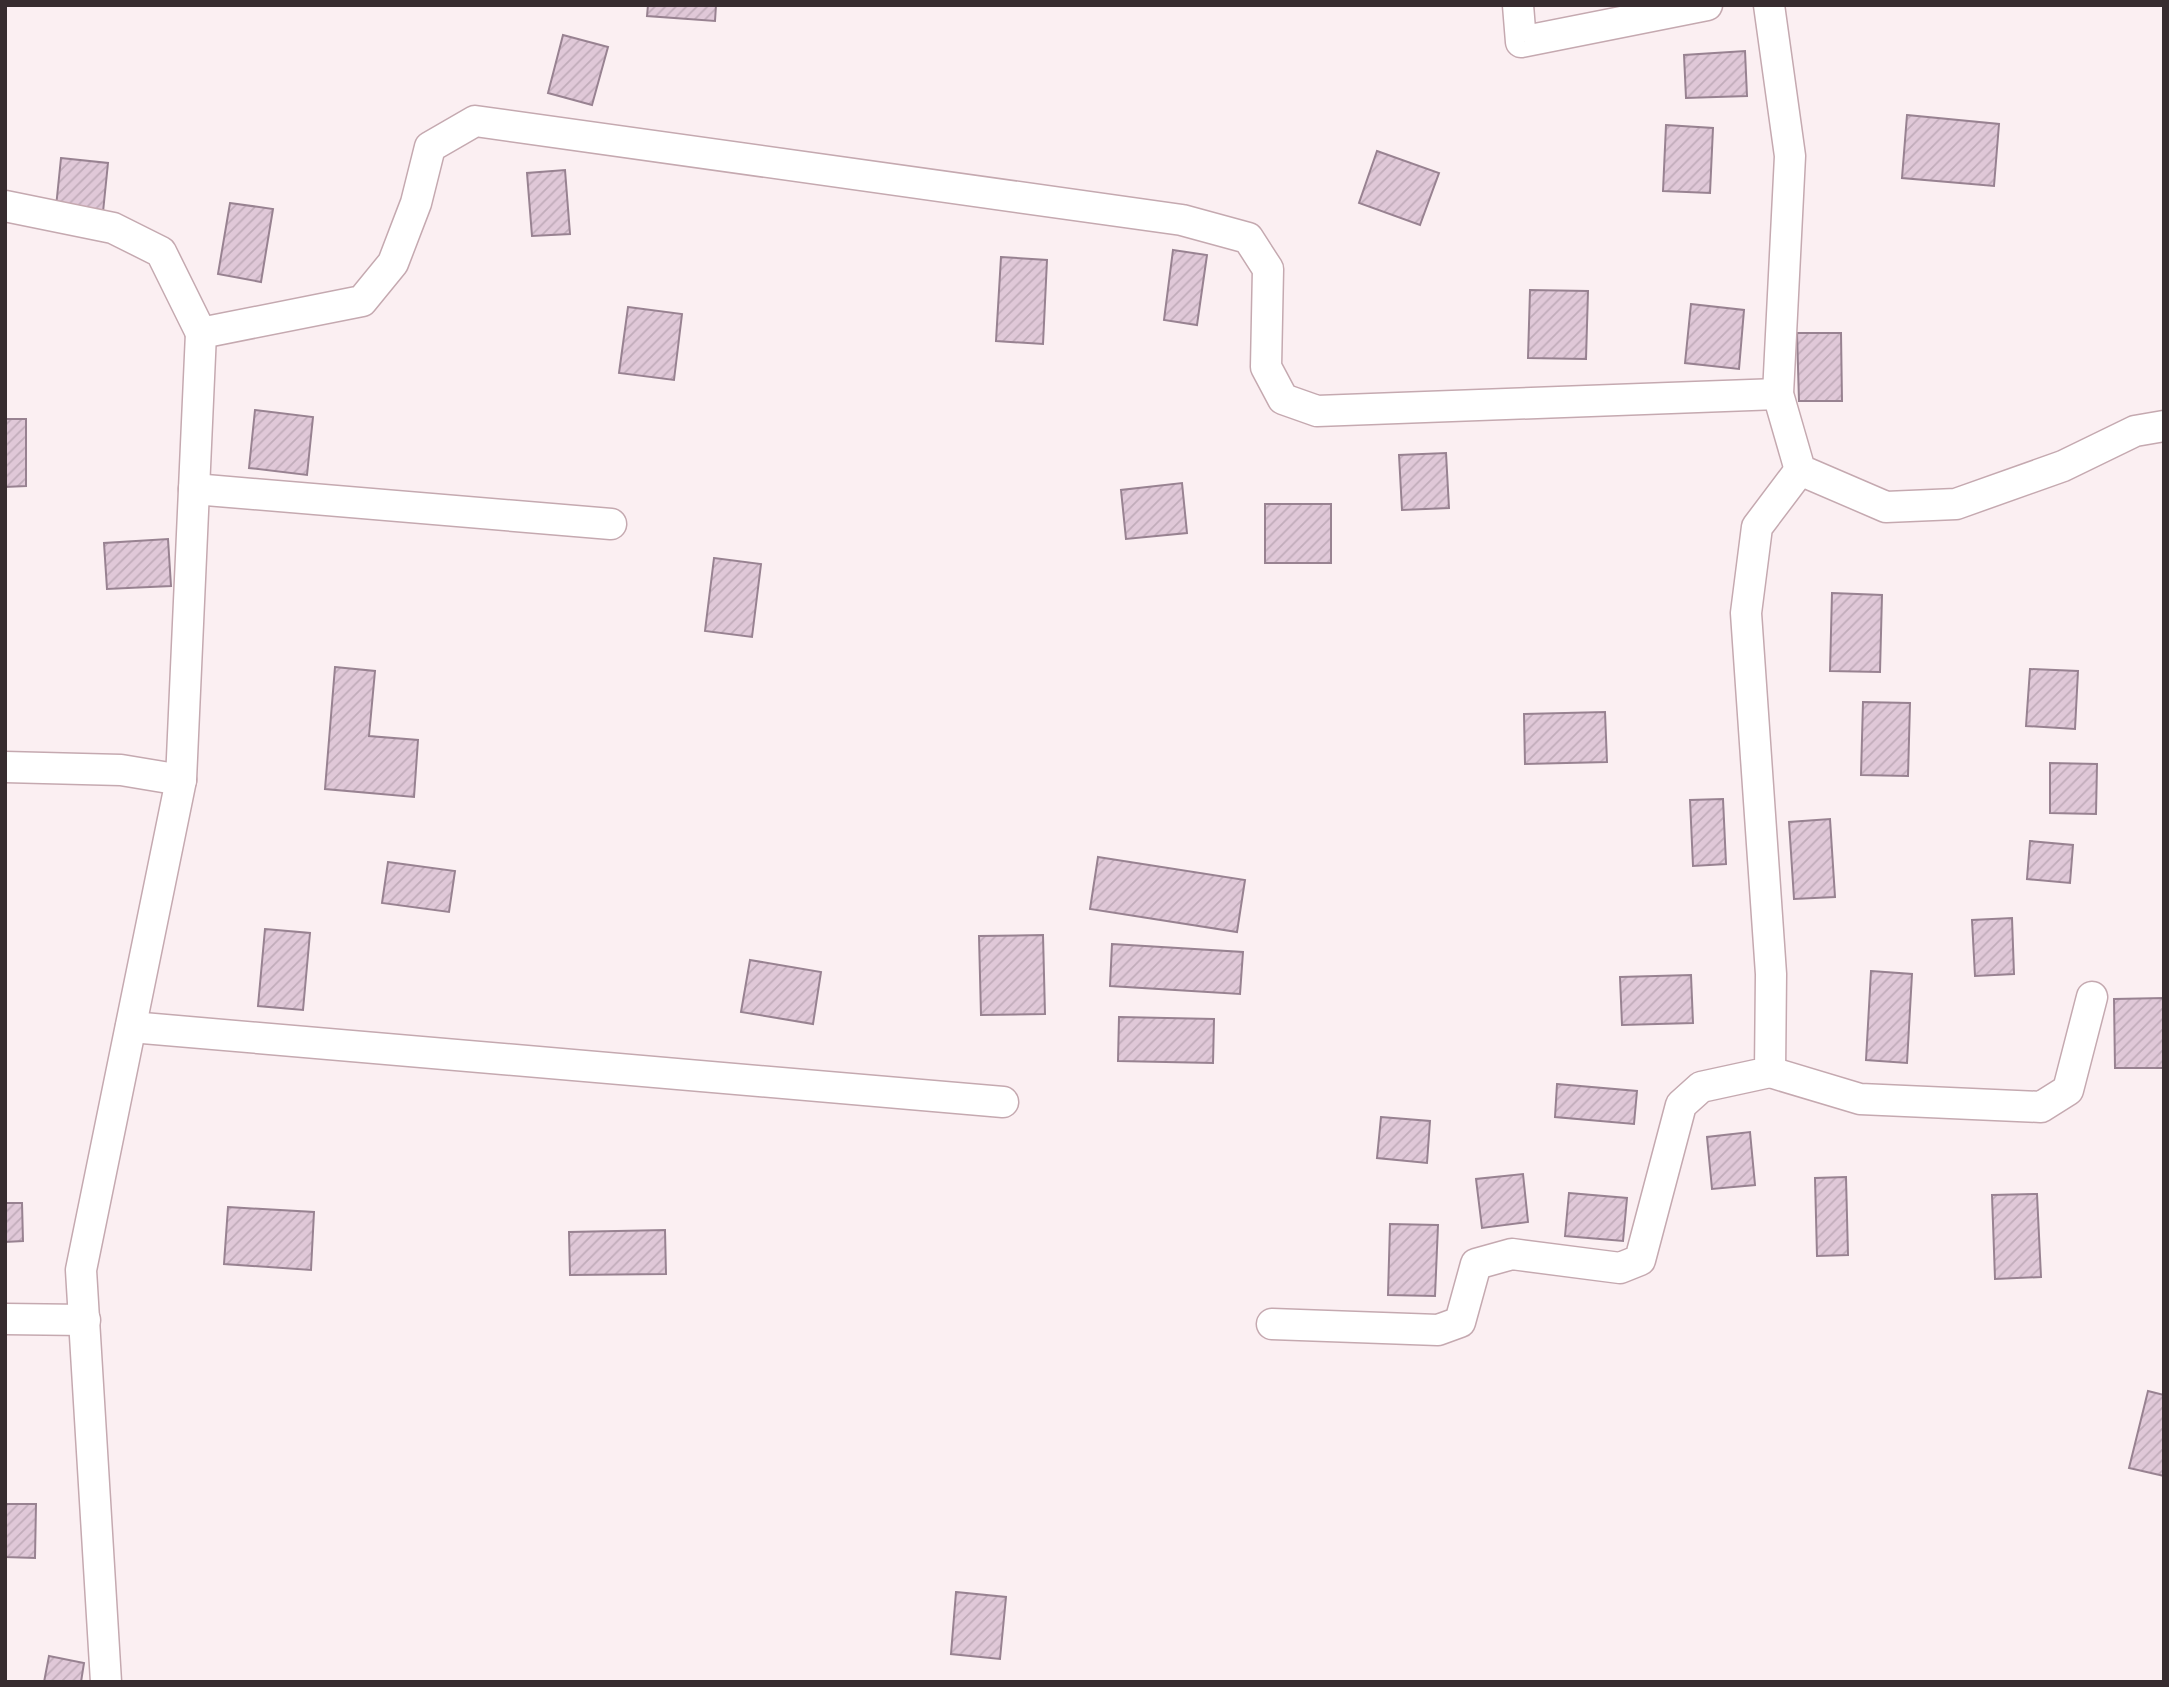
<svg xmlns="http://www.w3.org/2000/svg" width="2169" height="1687" font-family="Signika,sans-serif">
<defs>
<pattern id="building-hatch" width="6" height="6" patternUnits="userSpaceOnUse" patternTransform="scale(1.75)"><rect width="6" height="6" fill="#e0c8d8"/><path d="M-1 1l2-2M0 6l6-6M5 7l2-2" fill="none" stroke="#c1acba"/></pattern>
</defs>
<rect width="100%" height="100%" fill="#fbeff2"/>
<g fill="url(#building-hatch)" stroke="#988291" stroke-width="2">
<path d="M648,5H716L715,21L647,16Z"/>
<path d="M563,35L608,47L592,105L548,93Z"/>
<path d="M1745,51L1747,96L1686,98L1684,55Z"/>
<path d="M1907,115L1999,124L1994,186L1902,178Z"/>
<path d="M1666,125L1713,128L1710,193L1663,191Z"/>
<path d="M1377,151L1439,173L1420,225L1359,203Z"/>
<path d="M61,158L108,163L103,212L56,207Z"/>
<path d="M565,170L570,234L532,236L527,173Z"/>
<path d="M230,203L273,209L261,282L218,274Z"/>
<path d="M1173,250L1207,255L1197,325L1164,320Z"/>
<path d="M1001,257L1047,260L1043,344L996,341Z"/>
<path d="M1530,290L1588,291L1586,359L1528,358Z"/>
<path d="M1691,304L1744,310L1739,369L1685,363Z"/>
<path d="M628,307L682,314L674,380L619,373Z"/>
<path d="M1797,333H1841L1842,401H1799Z"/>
<path d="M255,410L313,417L307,475L249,468Z"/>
<path d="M5,419H26V486L5,487Z"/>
<path d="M1446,453L1449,508L1402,510L1399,455Z"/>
<path d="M1182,483L1187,533L1126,539L1121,490Z"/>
<rect x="1265" y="504" width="66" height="59"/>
<path d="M168,539L171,586L107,589L104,543Z"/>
<path d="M714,558L761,564L752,637L705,631Z"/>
<path d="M1832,593L1882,595L1880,672L1830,671Z"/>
<path d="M335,667L375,671L369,736L418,740L414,797L325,789Z"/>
<path d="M2030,669L2078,671L2075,729L2026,726Z"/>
<path d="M1863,702L1910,703L1908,776L1861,775Z"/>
<path d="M1605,712L1607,762L1525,764L1524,714Z"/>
<path d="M2050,763L2097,764L2096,814L2050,813Z"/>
<path d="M1723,799L1726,864L1693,866L1690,800Z"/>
<path d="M1830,819L1835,897L1794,899L1789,822Z"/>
<path d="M2030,841L2073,845L2070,883L2027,879Z"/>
<path d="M1098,857L1245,880L1237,932L1090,909Z"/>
<path d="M388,862L455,871L449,912L382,903Z"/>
<path d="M2012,918L2014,974L1975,976L1972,920Z"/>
<path d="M265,929L310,933L303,1010L258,1006Z"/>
<path d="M1043,935L1045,1014L981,1015L979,936Z"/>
<path d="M1112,944L1243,952L1240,994L1110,986Z"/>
<path d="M750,960L821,972L813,1024L741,1012Z"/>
<path d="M1871,971L1912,974L1907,1063L1866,1060Z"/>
<path d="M1691,975L1693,1023L1622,1025L1620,977Z"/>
<path d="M2164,998V1068H2115L2114,999Z"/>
<path d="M1119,1017L1214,1019L1213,1063L1118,1061Z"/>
<path d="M1557,1084L1637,1091L1634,1124L1555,1117Z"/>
<path d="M1381,1117L1430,1121L1427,1163L1377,1158Z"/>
<path d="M1750,1132L1755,1185L1712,1189L1707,1137Z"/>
<path d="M1523,1174L1528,1222L1482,1228L1476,1179Z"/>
<path d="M1846,1177L1848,1255L1817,1256L1815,1178Z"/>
<path d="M1569,1193L1627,1198L1623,1241L1565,1236Z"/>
<path d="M2037,1194L2041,1277L1995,1279L1992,1195Z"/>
<path d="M5,1203H22L23,1241L5,1242Z"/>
<path d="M228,1207L314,1212L311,1270L224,1264Z"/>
<path d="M1390,1224L1438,1225L1435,1296L1388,1295Z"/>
<path d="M665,1230L666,1274L570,1275L569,1232Z"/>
<path d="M2148,1391L2164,1395V1476L2129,1468Z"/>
<path d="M5,1504H36L35,1558L5,1557Z"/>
<path d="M956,1592L1006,1597L1000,1659L951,1654Z"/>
<path d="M49,1656L84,1663L81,1682H44Z"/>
</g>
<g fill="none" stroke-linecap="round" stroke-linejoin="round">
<defs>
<g id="minor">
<path d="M1518,5L1521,42L1707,5"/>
<path d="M1769,5L1790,156L1778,394L1800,470L1886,507L1956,504L2063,466L2135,431L2164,426"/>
<path d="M5,206L113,228L161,252L201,333"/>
<path d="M194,489L611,524"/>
<path d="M5,767L121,770L181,780"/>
<path d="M131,1027L1003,1102"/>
<path d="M1770,1072L1860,1099L2041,1107L2068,1090L2092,997"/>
<path d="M5,1319L85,1320"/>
<path d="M1272,1324L1438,1330L1460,1322L1476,1264L1512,1254L1620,1268L1640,1260L1681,1105L1701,1087L1770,1072L1771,974L1746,613L1757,527L1800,470"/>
<path d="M106,1682L81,1270L181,780L201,333L362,301L393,263L416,203L430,147L475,121L1182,220L1248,238L1268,269L1266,367L1283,399L1317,411L1778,394"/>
</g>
</defs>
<use href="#minor" stroke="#c5a9b0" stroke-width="33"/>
<use href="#minor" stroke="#fff" stroke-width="30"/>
</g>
<rect width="2169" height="1687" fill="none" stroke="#372c2f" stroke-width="14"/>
</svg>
